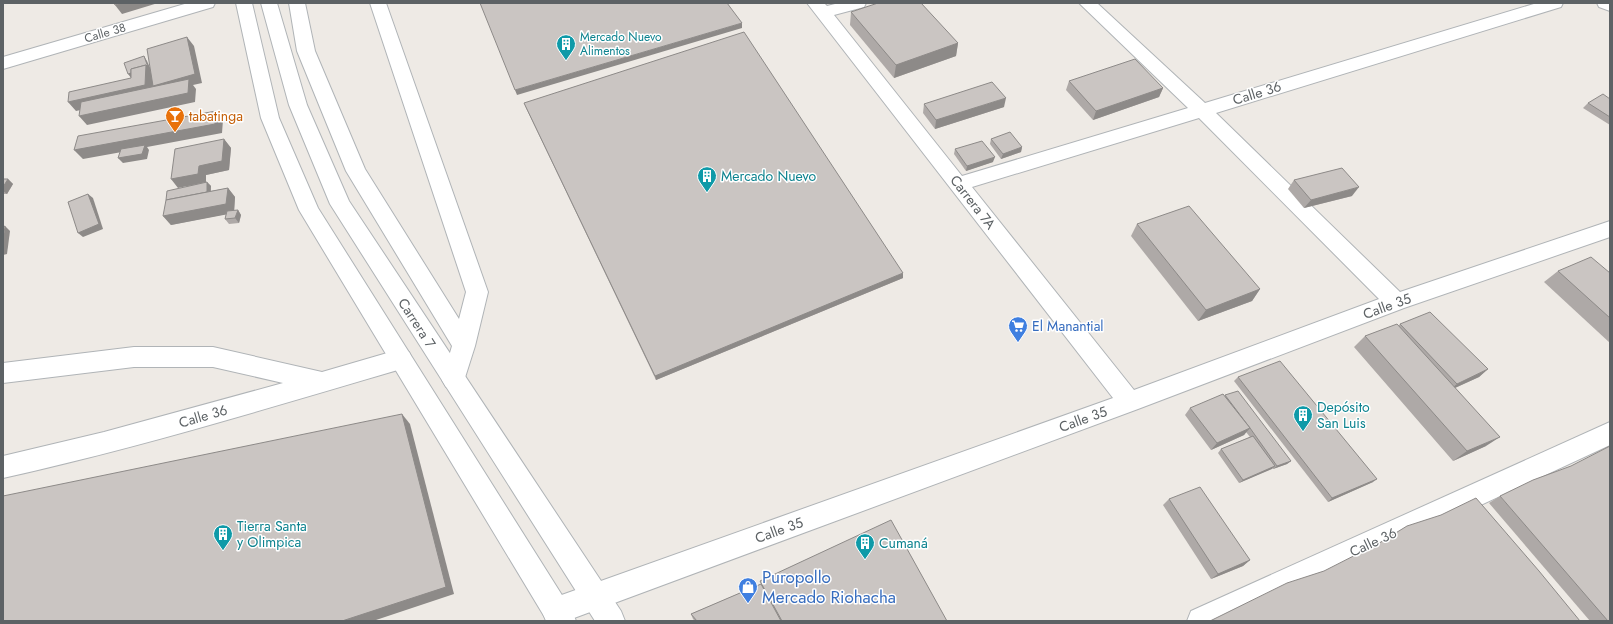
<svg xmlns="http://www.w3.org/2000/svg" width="1613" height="624" font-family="Jost,sans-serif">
<rect width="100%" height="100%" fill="#eeeae5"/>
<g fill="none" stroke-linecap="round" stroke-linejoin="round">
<defs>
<g id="minor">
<path d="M188,3H215L213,7L3,69V57Z"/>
<path d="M289,3H305L315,51L365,169L459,319L466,292L370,3H386L488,292L475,346L462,387L454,390L446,387L442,380L452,346L346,171L297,51Z"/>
<path d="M807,3H824L827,6L839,3H866L864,7L834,15L962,176L1188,108L1079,3H1097L1205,103L1537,3H1563L1561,7L1216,113L1400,292L1610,221V237L1404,308L1138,409L566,621H546L542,611L546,601L556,597L1113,398ZM1199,118L1379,299L1134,390L972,187Z"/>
<path d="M1597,3H1610V11L1599,7Z"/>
<path d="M134,347H213L322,372L401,349L409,352L412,359L409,366L401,369C269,408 137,448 3,478V456L104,432L283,383L213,367H134L3,383V363Z"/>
<path d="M1610,422V445L1231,621H1187L1191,611Z"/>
</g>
<g id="secondary">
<path d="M236,3H252L279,118L318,208L572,611L576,621H547L299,210L261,118Z"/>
<path d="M261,3H277L307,105L349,201L621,611L625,621H595L330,204L289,105Z"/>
</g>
</defs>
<use href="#minor" stroke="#b0b4b7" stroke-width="2"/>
<use href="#secondary" stroke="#b0b4b7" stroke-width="2"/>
<use href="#minor" fill="#fff" fill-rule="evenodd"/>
<use href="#secondary" fill="#fff" fill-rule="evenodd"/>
</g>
<g fill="#aea9a7">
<path d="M851,12L958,43L956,56L894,78L850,25Z"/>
<path d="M1069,81L1163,88L1159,97L1093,120L1066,90Z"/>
<path d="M1610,99V125L1583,108L1588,103Z"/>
<path d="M524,103L903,278L656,380L526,108Z"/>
<path d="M924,104L1004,107L935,129L923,113Z"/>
<path d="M224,139L231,148L229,170L206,175V182H207L211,186V191L228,188L235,197L234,211L238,210L241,215L239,223L229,224L225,219L226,214L171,225L163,216Z"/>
<path d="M991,139L1022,147L1021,152L1001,159L990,144Z"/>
<path d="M955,149L993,162L966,171L954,154Z"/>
<path d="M3,179H8L13,184L7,194H3Z"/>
<path d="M1294,180L1352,196L1304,208L1288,189Z"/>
<path d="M1137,224L1260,289L1252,301L1198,321L1131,236Z"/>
<path d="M1558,271L1610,273V343L1544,282Z"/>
<path d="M1400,324L1488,369L1479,377L1455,388L1486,446L1453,461L1354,347L1365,336L1398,326Z"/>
<path d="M1238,377L1373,482L1328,502L1234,381Z"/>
<path d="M1225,395L1291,461L1287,464L1273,469V468L1239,483L1218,453L1221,449L1250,437L1246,432L1244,435L1211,450L1185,415L1190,408L1225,396Z"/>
<path d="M1500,496L1610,621H1590L1489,503Z"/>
<path d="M1169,499L1250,560L1243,566L1211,579L1163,505Z"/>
<path d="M760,581L947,621H695L693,619L691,614L761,584Z"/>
</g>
<g fill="#8d8a88">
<path d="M122,3H158L122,14L115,5Z"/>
<path d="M742,23V28L517,95L515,90Z"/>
<path d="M187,37L194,46L202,83L193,85L196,89L195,102L87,125L79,116L153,94L76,111L68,102L132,79L128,74L144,56L147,61L152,72Z"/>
<path d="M958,43L956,56L894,78L896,65Z"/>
<path d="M1163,88L1159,97L1093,120L1096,111Z"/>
<path d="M1006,98L1004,107L935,129L936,120Z"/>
<path d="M216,111L223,120L222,133L147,147L149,150L147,159L123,163L118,158L144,148L83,159L74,150Z"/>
<path d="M224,139L231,148L229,170L206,175V182L178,188L171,179L199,166Z"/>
<path d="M1022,147L1021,152L1001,159L1003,154Z"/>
<path d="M995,157L993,162L966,171L967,166Z"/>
<path d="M8,179L13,184L7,194L3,191V187Z"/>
<path d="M207,182L211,186L210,198L170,208Z"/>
<path d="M1359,187L1352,196L1304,208L1311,200Z"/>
<path d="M228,188L235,197L234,213L171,225L163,216Z"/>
<path d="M88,194L93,198L103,229L83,237L78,233Z"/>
<path d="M238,210L241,215L239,223L235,218Z"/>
<path d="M5,226L10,231L7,254L3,255V241Z"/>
<path d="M903,273V278L656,380L655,376Z"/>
<path d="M1260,289L1252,301L1198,321L1206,310Z"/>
<path d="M1488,369L1479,377L1448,391L1457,384Z"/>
<path d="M402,414L410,424L454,594L373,621H342Z"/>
<path d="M1250,428L1244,435L1211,450L1217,443Z"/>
<path d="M1500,437L1486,446L1453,461L1467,451Z"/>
<path d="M1291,461L1287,464L1273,469L1277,466Z"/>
<path d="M1275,466L1272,469L1239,483L1243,480Z"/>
<path d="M1377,479L1373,482L1328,502L1332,498Z"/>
<path d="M1250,560L1243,566L1211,579L1218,574Z"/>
</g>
<g fill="#cac5c2" stroke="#8d8a88">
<path d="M114,3H122L115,5Z"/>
<path d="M480,3H727L742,23L515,90Z"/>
<path d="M878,3H921L958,43L896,65L851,12Z"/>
<path d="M744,32L903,273L655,376L524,103Z"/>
<path d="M187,37L195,74L153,86L147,49Z"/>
<path d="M144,56L148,67L146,65L131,69V73L128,74L124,63Z"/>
<path d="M1135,59L1163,88L1096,111L1069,81Z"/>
<path d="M146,65L145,85L68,102L69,92L131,78V69Z"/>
<path d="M189,79L188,93L79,116L81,102Z"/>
<path d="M992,82L1006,98L936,120L924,104Z"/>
<path d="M1603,94L1610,99V117L1588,103Z"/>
<path d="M216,111L215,124L74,150L78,136Z"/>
<path d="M1010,132L1022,147L1003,154L991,139Z"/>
<path d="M224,139L222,161L199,166L198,174L171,179L175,149Z"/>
<path d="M982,141L995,157L967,166L955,149Z"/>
<path d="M145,145L142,154L118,158L121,149Z"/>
<path d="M1342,168L1359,187L1311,200L1294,180Z"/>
<path d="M3,179H8L3,187Z"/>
<path d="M207,182V192L166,200L167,191Z"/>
<path d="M228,188L226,204L163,216L166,200Z"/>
<path d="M88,194L99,224L78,233L68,202Z"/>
<path d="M1189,206L1260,289L1206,310L1137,224Z"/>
<path d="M238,210L235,218L225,219L227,211Z"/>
<path d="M5,226L3,241V227Z"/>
<path d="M1591,257L1610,273V318L1558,271Z"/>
<path d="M1430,312L1488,369L1457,384L1400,324Z"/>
<path d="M1397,324L1500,437L1467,451L1365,336Z"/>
<path d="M1280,361L1377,479L1332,498L1238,377Z"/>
<path d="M1238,391L1291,461L1277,466L1250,428L1225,395Z"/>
<path d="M1223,394L1250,428L1217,443L1190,408Z"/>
<path d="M402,414L446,587L342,621H3V496Z"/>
<path d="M1253,436L1275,466L1243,480L1221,449Z"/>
<path d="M1610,446V621H1608L1500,496L1533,480L1571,466Z"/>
<path d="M1200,487L1250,560L1218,574L1169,499Z"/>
<path d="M1476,498L1539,571L1580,621H1210L1287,583L1324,571L1381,542L1407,526L1441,515Z"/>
<path d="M891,520L947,621H782L760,581Z"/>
<path d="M761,584L781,621H697L691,614Z"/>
</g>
<defs>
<symbol id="building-pin" viewBox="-11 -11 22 30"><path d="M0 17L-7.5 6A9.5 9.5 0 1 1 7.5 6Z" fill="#0f9aa8" stroke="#fff"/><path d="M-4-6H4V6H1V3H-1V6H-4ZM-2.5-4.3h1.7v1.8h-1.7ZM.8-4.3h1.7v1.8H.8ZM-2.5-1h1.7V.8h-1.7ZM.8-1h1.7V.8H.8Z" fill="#fff"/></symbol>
<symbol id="bar-pin" viewBox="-11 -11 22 30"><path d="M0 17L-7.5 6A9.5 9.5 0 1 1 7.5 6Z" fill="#e8710a" stroke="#fff"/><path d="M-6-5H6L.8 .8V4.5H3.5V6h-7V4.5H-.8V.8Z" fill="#fff"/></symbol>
<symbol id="supermarket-pin" viewBox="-11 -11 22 30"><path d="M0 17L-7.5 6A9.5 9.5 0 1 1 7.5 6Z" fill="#3f7fe0" stroke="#fff"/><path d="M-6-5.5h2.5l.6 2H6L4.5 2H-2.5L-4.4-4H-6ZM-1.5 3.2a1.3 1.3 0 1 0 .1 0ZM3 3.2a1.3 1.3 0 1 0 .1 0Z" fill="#fff"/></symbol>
<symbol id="shop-pin" viewBox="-11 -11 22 30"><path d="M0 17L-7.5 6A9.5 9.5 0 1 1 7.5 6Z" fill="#3f7fe0" stroke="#fff"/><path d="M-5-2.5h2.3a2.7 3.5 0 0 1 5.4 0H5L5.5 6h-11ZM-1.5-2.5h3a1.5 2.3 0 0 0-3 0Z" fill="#fff"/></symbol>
</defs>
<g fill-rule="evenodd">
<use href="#building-pin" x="555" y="33" width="22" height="30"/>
<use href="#bar-pin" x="164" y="105" width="22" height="30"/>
<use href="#building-pin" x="696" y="165" width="22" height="30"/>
<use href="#supermarket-pin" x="1007" y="315" width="22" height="30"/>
<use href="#building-pin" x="1292" y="404" width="22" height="30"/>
<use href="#building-pin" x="212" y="523" width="22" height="30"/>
<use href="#building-pin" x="854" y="532" width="22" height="30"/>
<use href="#shop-pin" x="737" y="576" width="22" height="30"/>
</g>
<g text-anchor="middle" stroke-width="3" stroke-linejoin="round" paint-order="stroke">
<g font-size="12" fill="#5d6265" stroke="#fff">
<text transform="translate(105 33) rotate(-16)" y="4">Calle 38</text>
</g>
<g font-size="12" fill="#0d838f" stroke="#fff" text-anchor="start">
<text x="580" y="41">Mercado Nuevo<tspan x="580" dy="14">Alimentos</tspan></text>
</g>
<g font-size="14" fill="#5d6265" stroke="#fff">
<text transform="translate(1257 93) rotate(-17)" y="5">Calle 36</text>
<text transform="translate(973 202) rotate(52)" y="5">Carrera 7A</text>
<text transform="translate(1387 306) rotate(-20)" y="5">Calle 35</text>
<text transform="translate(417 323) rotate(57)" y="5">Carrera 7</text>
<text transform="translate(203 416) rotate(-16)" y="5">Calle 36</text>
<text transform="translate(1083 419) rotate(-20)" y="5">Calle 35</text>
<text transform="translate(779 530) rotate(-20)" y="5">Calle 35</text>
<text transform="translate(1373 542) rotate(-25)" y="5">Calle 36</text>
</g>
<g font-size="14" fill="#c56008" stroke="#fff" text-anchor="start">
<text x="189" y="121">tabatinga</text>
</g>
<g font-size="14" fill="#0d838f" stroke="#fff" text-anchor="start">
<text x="721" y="181">Mercado Nuevo</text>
<text x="1317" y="412">Depósito<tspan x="1317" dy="16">San Luis</tspan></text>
<text x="237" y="531">Tierra Santa<tspan x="237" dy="16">y Olimpica</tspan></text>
<text x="879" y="548">Cumaná</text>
</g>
<g font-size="14" fill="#366cbe" stroke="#fff" text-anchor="start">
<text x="1032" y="331">El Manantial</text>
</g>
<g font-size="17" fill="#366cbe" stroke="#fff" text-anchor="start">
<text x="762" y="583">Puropollo<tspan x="762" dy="20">Mercado Riohacha</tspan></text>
</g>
</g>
<rect width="1613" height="624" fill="none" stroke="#5d6265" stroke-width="8"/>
</svg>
